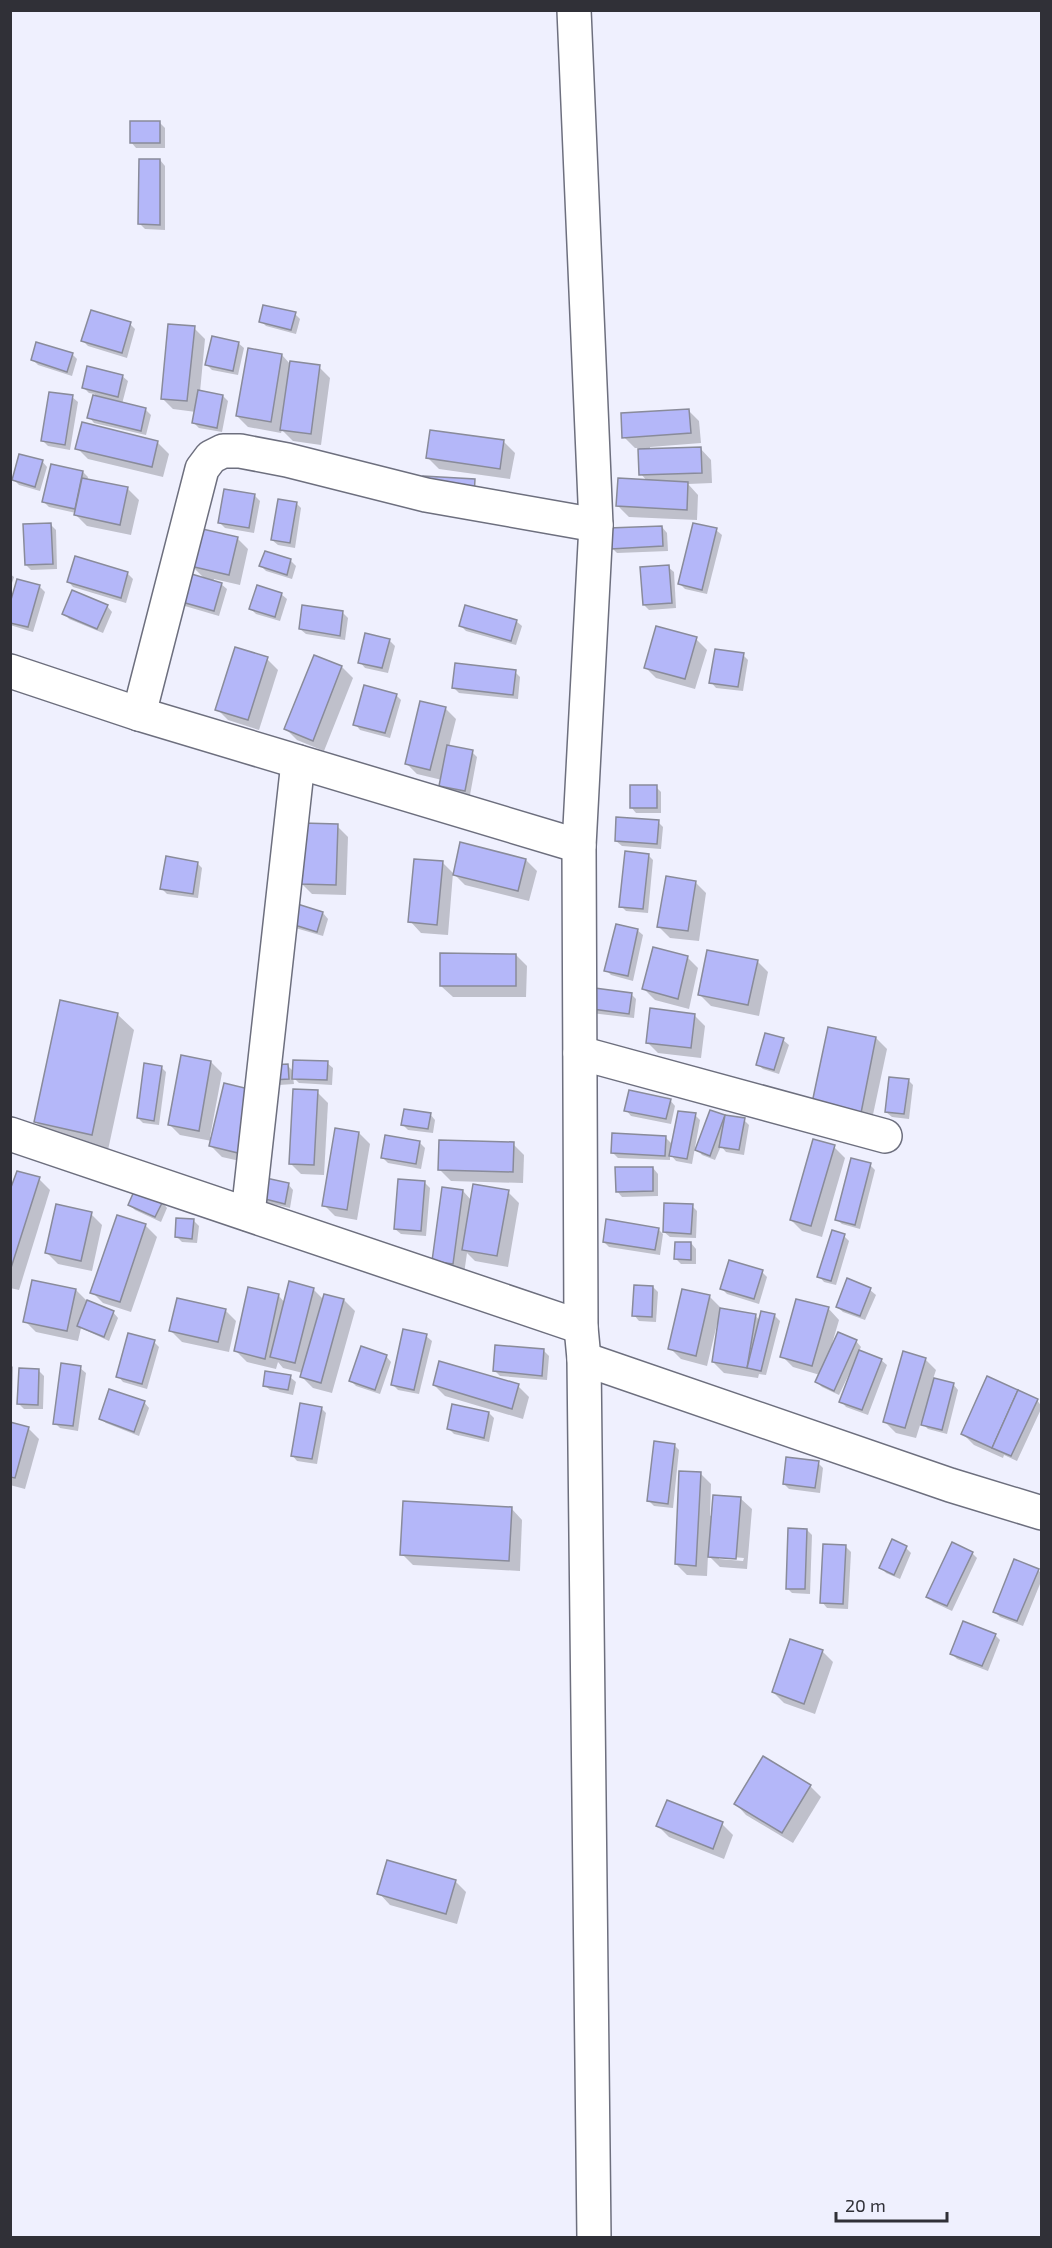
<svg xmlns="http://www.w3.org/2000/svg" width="1052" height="2248" font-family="'Exo 2',sans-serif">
<rect width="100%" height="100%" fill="#eff0fe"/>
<g fill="#0003" fill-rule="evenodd">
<path d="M160,123L165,128V148H136L131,142Z"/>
<path d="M160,160L165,166V230L145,229L140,224Z"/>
<path d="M295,314L300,319L296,334L266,326L261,321Z"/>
<path d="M130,324L135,329L127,358L88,346L83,341Z"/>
<path d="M194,328L205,339L200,392L223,396L228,401L222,432L199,428L194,423L196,412L173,409L162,398Z"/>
<path d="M238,343L244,348L238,375L212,370L207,365Z"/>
<path d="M72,354L77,359L72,376L38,365L32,359Z"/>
<path d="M282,355L291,365L319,367L330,378L321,445L293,441L282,430L281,433L248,427L237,416Z"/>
<path d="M122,376L128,381L122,404L145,409L151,415L146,435L94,423L89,417L95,394L89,393L83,387Z"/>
<path d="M72,397L78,402L70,450L48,446L43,441Z"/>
<path d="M688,410L699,421L701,443L650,447V450L700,448L711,460L712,483L688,484L698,495L697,520L629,517L618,506L648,482L641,474L639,448H635L624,437Z"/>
<path d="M83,424L158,443L169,454L163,477L88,459L77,448Z"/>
<path d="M504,442L515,453L510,479L439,469L428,458Z"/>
<path d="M42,461L47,467L40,491L19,485L14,480Z"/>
<path d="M83,472L88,477L87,481L128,489L139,500L131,535L87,526L76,515V513L49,507L44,502Z"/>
<path d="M254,495L260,501L254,533L225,528L219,522Z"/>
<path d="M296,503L301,508L295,548L278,545L272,540Z"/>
<path d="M50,524L56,530L57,569L31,570L26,565Z"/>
<path d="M662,527L667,533L668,551L617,553L612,548Z"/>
<path d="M716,530L722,535L707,594L685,589L680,584Z"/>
<path d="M237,538L248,549L240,585L214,579L213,582L221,584L227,589L219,616L178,604L206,580L192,566Z"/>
<path d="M290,560L296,566L292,579L266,571L261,566Z"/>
<path d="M668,567L674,572L676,608L649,610L644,605Z"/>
<path d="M127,573L133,579L126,603L73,587L68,581Z"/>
<path d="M10,574L14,577L10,589Z"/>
<path d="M18,581L40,587L45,592L33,632L10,625V608Z"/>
<path d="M281,594L287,599L280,621L256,614L251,609Z"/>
<path d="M107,606L112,612L103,633L69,619L64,613Z"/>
<path d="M343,613L348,618L345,640L306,634L300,629Z"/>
<path d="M516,621L522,626L516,645L466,631L461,626Z"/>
<path d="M696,639L707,650L695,689L656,678L645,667Z"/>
<path d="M389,640L395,646L388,673L365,668L360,662Z"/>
<path d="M743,655L748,660L743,691L716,688L711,682Z"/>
<path d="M315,657L342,667L353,678L324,751L297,740L286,729Z"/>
<path d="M267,659L278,670L259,730L228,720L217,709Z"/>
<path d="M515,672L520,677L518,699L459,693L454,688Z"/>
<path d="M396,695L401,700L390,738L360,730L355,724Z"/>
<path d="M445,708L456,719L449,747L472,752L477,757L470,795L446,790L441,785L442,780L417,774L406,763Z"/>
<path d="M656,787L661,792V813H636L631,807Z"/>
<path d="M658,822L663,827L661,849L622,846L616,841Z"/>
<path d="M337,826L348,837L346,895L312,894L301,883Z"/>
<path d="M648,855L653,860L648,913L626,911L621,906Z"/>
<path d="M526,860L537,871L529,901L465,885L453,873L448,935L421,933L410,921L442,862L454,874Z"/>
<path d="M197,863L202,868L198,898L167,894L162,889Z"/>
<path d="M695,882L706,893L699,941L670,938L659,927Z"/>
<path d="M292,904L323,913L328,919L323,936L292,927Z"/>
<path d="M637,930L643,935L633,981L611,975L606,970Z"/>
<path d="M516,955L527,966L526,997H453L441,986Z"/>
<path d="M687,957L698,968L689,1009L655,1000L644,989Z"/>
<path d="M757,961L768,972L759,1016L711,1006L700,995Z"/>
<path d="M631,994L636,999L634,1018L591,1013L586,1007Z"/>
<path d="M117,1014L134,1030L108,1150L52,1138L36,1122Z"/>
<path d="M694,1015L705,1026L701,1058L658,1053L647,1042Z"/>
<path d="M876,1038L887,1049L871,1124L825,1114Z"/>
<path d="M783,1040L789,1045L779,1074L763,1069L757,1064Z"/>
<path d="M211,1062L222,1073L210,1137H213L225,1085L249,1163L222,1157L211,1146L212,1141L180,1135L169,1124Z"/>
<path d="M327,1063L333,1068L332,1085L299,1083L293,1077L294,1084L279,1085L273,1079L288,1066L294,1072Z"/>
<path d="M161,1067L166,1072L159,1125L143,1123L138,1118Z"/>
<path d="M908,1080L913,1085L909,1119L892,1117L886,1112Z"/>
<path d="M317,1092L328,1103L324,1175L301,1174L290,1163Z"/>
<path d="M670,1100L675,1106L671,1124L631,1116L626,1110Z"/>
<path d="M711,1112L744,1120L749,1125L744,1155L726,1152L721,1146L715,1160L702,1155L697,1149Z"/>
<path d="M430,1114L435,1120L433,1133L408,1130L403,1125Z"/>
<path d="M695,1115L700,1120L692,1164L676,1161L670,1154V1160L618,1158L612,1152L665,1137L673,1145Z"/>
<path d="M359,1133L370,1144L357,1220L335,1216L324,1205Z"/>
<path d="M419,1142L425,1148L421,1169L388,1163L383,1158Z"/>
<path d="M513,1144L524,1155L523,1183L451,1181L440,1170Z"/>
<path d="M834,1147L845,1158L822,1237L802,1231L791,1220Z"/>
<path d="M870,1165L875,1170L860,1229L842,1224L836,1219Z"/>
<path d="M653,1168L658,1174V1196L622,1197L617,1191Z"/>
<path d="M39,1179L50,1190L19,1290L10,1288V1195Z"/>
<path d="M425,1183L430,1188L426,1236L401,1234L395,1229Z"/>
<path d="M288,1184L293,1190L290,1208L268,1203L263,1198Z"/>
<path d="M463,1191L472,1201L508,1192L519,1203L508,1267L475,1261L467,1253L464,1274L434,1260Z"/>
<path d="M162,1202L167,1208L161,1222L135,1210L130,1205Z"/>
<path d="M692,1206L697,1211L696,1238L670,1237L664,1232Z"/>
<path d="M91,1214L102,1225L92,1271L58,1264L47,1253Z"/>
<path d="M118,1217L146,1226L157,1237L131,1312L103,1303L92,1292Z"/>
<path d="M194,1221L199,1226L197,1243L182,1242L176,1236Z"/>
<path d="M658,1229L663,1234L660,1255L609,1247L604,1242Z"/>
<path d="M844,1236L849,1241L836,1285L824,1282L819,1276Z"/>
<path d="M691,1243L696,1249V1264H681L676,1259Z"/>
<path d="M762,1272L767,1277L759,1304L727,1294L722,1289Z"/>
<path d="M653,1287L658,1292L656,1322L639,1321L634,1315Z"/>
<path d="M313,1289L324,1300L325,1295L344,1300L355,1311L332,1393L313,1388L302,1377L303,1373L283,1368L278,1362L276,1369L247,1362L236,1351L279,1296L285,1303Z"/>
<path d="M76,1290L87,1301L113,1312L118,1318L109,1341L81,1328L78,1341L36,1332L25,1321Z"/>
<path d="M870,1290L876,1295L865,1320L843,1312L837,1307Z"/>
<path d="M710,1297L721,1308L720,1310L755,1315L760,1321L762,1313L775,1316L780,1321L766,1375L759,1374L758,1378L724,1373L713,1362L719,1325L717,1324L707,1366L681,1359L670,1348Z"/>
<path d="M828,1308L839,1320L832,1344L856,1341L861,1347L859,1351L881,1360L887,1365L868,1415L846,1407L841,1401L852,1373L850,1372L839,1395L822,1387L817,1382L820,1375L793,1367L782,1356Z"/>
<path d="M225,1310L236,1321L229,1352L182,1342L171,1331Z"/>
<path d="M426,1336L432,1341L419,1394L398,1390L392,1384Z"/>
<path d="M154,1342L159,1347L147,1389L123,1382L118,1376Z"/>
<path d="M544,1351L549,1356L547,1380L500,1376L495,1371Z"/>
<path d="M386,1356L391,1362L380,1394L356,1386L351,1381Z"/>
<path d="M925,1359L936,1370L933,1379L953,1384L958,1390L947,1434L928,1429L921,1422L916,1438L896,1433L885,1422Z"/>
<path d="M10,1364L13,1367L12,1410H10Z"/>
<path d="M80,1368L86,1373L78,1431L60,1428L55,1423Z"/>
<path d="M39,1371L44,1376L43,1409H24L19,1404Z"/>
<path d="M290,1377L296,1382L293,1395L270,1390L264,1385Z"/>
<path d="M434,1385L518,1386L529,1397L523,1419L445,1396Z"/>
<path d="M1037,1400L1042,1407L1017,1461L1004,1455L1003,1458L974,1445L963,1434Z"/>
<path d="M144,1402L149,1408L139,1436L106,1423L100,1418Z"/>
<path d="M321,1408L326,1413L317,1464L297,1461L292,1455Z"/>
<path d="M489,1413L494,1418L489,1442L454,1434L449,1429Z"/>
<path d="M10,1423L28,1428L39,1439L25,1489L10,1485Z"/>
<path d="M674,1445L679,1450L673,1508L654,1506L649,1501Z"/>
<path d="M818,1463L823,1468L820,1493L789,1489L784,1484Z"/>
<path d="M700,1473L711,1484L710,1516L740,1498L752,1509L747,1569L720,1567L708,1555L707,1576L687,1575L676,1564ZM719,1556L744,1558L743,1561L719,1559Z"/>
<path d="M511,1508L522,1520L520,1571L413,1565L402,1554Z"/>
<path d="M807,1530L812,1535L810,1594L792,1593L787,1588Z"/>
<path d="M845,1546L851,1552L848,1609L827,1608L822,1602Z"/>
<path d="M906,1548L911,1553L900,1579L886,1573L881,1567Z"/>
<path d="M972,1553L977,1558L952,1611L933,1602L928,1596Z"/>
<path d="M1038,1570L1042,1574V1579L1023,1626L1000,1617L995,1612Z"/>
<path d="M995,1635L1000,1640L988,1671L957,1659L951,1653Z"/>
<path d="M822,1651L833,1662L815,1714L784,1703L773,1692Z"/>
<path d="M810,1786L821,1797L793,1843L746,1815L736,1804Z"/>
<path d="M722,1824L733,1835L724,1859L669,1837L658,1826Z"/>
<path d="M455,1881L466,1892L457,1924L390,1905L379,1893Z"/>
</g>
<g fill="#b4b7f9" stroke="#898b9a" stroke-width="1.5">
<rect x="130" y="121" width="30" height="22"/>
<path d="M139,159H160V225L138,224Z"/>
<path d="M263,305L296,312L291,330L259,322Z"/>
<path d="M91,310L131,322L122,353L81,341Z"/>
<path d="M168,324L195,326L187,401L161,399Z"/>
<path d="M212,336L239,342L233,371L205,365Z"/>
<path d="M36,342L73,353L67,372L31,360Z"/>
<path d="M248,348L282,354L271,422L236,416Z"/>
<path d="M290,361L320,365L311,434L280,430Z"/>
<path d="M87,366L123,375L118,397L82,388Z"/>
<path d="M198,390L223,395L217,428L192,423Z"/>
<path d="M49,392L73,395L65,445L41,441Z"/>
<path d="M93,395L146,408L141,431L87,418Z"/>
<path d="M689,409L691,433L622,438L621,413Z"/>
<path d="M82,422L158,441L152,467L75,449Z"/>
<path d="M430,430L504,440L500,469L426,458Z"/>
<path d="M701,447L702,473L639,475L638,449Z"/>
<path d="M19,454L43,460L35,487L12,480Z"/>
<path d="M51,464L83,471L75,509L42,502Z"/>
<path d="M423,476L475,479L474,496L423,493Z"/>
<path d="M82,478L128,487L120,525L74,515Z"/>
<path d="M618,478L688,482L687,510L616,506Z"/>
<path d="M224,489L255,494L249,528L218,523Z"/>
<path d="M278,499L297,502L290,543L271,540Z"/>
<path d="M51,523L53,564L25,565L23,524Z"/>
<path d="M693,523L717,528L702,590L678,584Z"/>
<path d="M662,526L663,546L610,549L609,528Z"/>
<path d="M198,528L238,537L229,575L190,566Z"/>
<path d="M265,551L291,559L287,575L259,566Z"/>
<path d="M75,556L128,572L121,598L67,582Z"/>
<path d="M669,565L672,603L643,605L640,567Z"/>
<path d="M178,570L222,583L214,611L171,599Z"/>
<path d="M17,579L40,585L28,627L10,623V603Z"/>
<path d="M257,585L282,593L275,617L249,609Z"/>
<path d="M72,590L108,605L97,629L62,614Z"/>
<path d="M302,605L343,611L340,636L299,629Z"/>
<path d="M465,605L517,620L511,641L459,626Z"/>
<path d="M656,626L697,637L685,679L644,668Z"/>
<path d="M365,633L390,639L382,668L358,663Z"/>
<path d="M235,647L268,657L248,720L215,710Z"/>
<path d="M715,649L744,653L738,687L709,683Z"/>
<path d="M314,655L342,666L313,741L284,729Z"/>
<path d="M455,663L516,670L513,695L452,688Z"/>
<path d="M364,685L397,694L385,733L353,725Z"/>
<path d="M420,701L446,707L430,770L405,764Z"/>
<path d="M447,745L473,750L465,791L439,786Z"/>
<rect x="630" y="785" width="27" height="23"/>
<path d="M616,817L659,820L657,844L615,841Z"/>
<path d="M302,823L338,824L336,885L300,884Z"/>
<path d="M460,842L526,859L518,891L453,875Z"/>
<path d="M625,851L649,854L643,909L619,907Z"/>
<path d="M166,856L198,862L193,894L160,889Z"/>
<path d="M414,859L443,861L437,925L408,922Z"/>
<path d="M666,876L696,881L688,931L657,927Z"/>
<path d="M291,902L323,912L317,932L285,922Z"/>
<path d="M616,924L638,929L628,976L604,971Z"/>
<path d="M653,947L688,956L678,999L642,989Z"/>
<path d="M707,950L758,960L748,1005L698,995Z"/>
<path d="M440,953L516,954V986H440Z"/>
<path d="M587,987L632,993L629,1014L585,1008Z"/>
<path d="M60,1000L118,1013L92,1135L34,1122Z"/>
<path d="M650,1008L695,1014L691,1048L646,1043Z"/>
<path d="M828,1027L876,1037L861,1113L812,1103Z"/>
<path d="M765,1033L784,1038L774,1070L756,1065Z"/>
<path d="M181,1055L211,1061L199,1131L168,1125Z"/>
<path d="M293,1060L328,1061L327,1080L292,1079Z"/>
<path d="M144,1063L162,1066L154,1121L137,1118Z"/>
<path d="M288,1064L289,1079L272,1080L271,1065Z"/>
<path d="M889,1077L909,1079L904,1114L885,1112Z"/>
<path d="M224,1083L253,1090L238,1153L209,1146Z"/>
<path d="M293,1089L318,1090L314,1165L289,1164Z"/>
<path d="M629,1090L671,1099L666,1119L624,1111Z"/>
<path d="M404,1109L431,1113L428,1129L401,1125Z"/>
<path d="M710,1110L725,1115L710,1156L695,1150Z"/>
<path d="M678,1111L696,1113L687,1159L669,1156Z"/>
<path d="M725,1115L745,1118L739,1150L719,1147Z"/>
<path d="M335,1128L359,1132L347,1210L322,1206Z"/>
<path d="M612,1133L666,1136L665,1156L611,1153Z"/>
<path d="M385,1135L420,1141L416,1164L381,1158Z"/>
<path d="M813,1139L835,1145L811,1226L790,1220Z"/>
<path d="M439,1140L514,1142L513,1172L438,1170Z"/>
<path d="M851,1158L871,1163L855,1225L835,1220Z"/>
<path d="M615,1167H653V1191L616,1192Z"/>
<path d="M17,1171L40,1177L10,1271V1190Z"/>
<path d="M266,1178L289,1183L285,1204L261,1198Z"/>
<path d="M398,1179L425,1181L421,1231L394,1229Z"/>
<path d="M473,1184L509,1190L497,1256L462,1250Z"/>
<path d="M442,1187L463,1190L453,1264L432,1261Z"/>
<path d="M135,1189L163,1201L155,1217L128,1205Z"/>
<path d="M664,1203L693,1204L691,1234L663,1232Z"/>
<path d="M56,1204L92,1212L81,1261L45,1253Z"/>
<path d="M117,1215L146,1224L120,1302L90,1293Z"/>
<path d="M176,1218L194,1219L192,1239L175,1237Z"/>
<path d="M606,1219L659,1228L655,1250L603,1242Z"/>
<path d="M832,1230L845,1234L831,1281L817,1277Z"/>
<path d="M675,1242H691V1260L674,1259Z"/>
<path d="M729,1260L763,1270L754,1299L720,1289Z"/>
<path d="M847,1278L871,1288L860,1316L836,1307Z"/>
<path d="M32,1280L76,1289L67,1331L23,1322Z"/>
<path d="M289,1281L314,1288L295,1363L270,1357Z"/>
<path d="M634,1285L653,1286L652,1317L632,1316Z"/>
<path d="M248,1287L279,1294L265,1359L234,1351Z"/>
<path d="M682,1289L710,1295L696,1356L668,1349Z"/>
<path d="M324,1294L344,1299L321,1383L300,1377Z"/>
<path d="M177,1298L226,1309L218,1342L169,1331Z"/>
<path d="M796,1299L829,1307L812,1366L780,1357Z"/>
<path d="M87,1300L114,1311L104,1337L77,1326Z"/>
<path d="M720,1308L756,1314L747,1368L712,1362Z"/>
<path d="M761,1311L775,1314L761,1371L747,1368Z"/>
<path d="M403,1329L427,1334L414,1390L391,1385Z"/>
<path d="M838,1332L857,1340L834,1391L815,1382Z"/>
<path d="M128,1333L155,1340L142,1384L116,1377Z"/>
<path d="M495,1345L544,1349L542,1376L493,1371Z"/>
<path d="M361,1346L387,1355L375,1390L349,1381Z"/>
<path d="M859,1350L882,1359L862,1410L839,1402Z"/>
<path d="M903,1351L926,1358L905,1428L883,1422Z"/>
<path d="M439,1361L519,1384L512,1409L433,1385Z"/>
<path d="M61,1363L81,1366L73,1426L53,1424Z"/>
<path d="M19,1368L39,1369L38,1405L17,1404Z"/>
<path d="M265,1371L291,1375L288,1390L263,1386Z"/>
<path d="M987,1376L1018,1390L992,1448L961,1434Z"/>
<path d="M934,1378L954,1383L942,1430L921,1425Z"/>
<path d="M109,1389L145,1401L134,1432L99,1419Z"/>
<path d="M1018,1390L1038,1399L1011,1456L992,1448Z"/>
<path d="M300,1403L322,1407L312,1459L291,1456Z"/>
<path d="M452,1404L489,1412L484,1438L447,1429Z"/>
<path d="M10,1422L29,1427L15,1478L10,1477Z"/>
<path d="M654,1441L675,1444L668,1504L647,1501Z"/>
<path d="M786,1457L819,1461L815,1488L783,1484Z"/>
<path d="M679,1471L701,1472L696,1566L675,1564Z"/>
<path d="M713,1495L741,1497L736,1559L708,1557Z"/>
<path d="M403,1501L512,1507L509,1561L400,1555Z"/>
<path d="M788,1528L807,1529L805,1589H786Z"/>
<path d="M892,1539L907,1546L894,1575L879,1568Z"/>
<path d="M952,1542L973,1552L947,1606L926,1597Z"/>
<path d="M823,1544L846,1545L843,1604L820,1603Z"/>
<path d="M1014,1559L1039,1569L1017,1621L993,1612Z"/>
<path d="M963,1621L996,1634L982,1666L950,1654Z"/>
<path d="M790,1639L823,1650L804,1704L772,1692Z"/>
<path d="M763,1756L811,1785L782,1833L734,1804Z"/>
<path d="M667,1800L723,1822L713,1849L656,1826Z"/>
<path d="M387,1860L456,1880L446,1914L377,1894Z"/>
</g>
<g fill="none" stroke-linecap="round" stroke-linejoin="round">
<defs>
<g id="street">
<path d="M574,10L596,525L579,846L581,1327L584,1359L594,2238"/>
<path d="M10,671L139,714L579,846"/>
<path d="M139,714L202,469L211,457L223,451H240L287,460L426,495L596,525"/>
<path d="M580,1053L885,1136"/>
<path d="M10,1134L581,1327"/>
<path d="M248,1214L298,762"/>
<path d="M584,1359L950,1485L1042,1513"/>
</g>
</defs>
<use href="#street" stroke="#6d6f7e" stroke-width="36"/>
<use href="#street" stroke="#fff" stroke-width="33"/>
</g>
<rect width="1052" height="2248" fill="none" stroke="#303037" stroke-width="24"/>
<path d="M836 2212v9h111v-9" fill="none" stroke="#303037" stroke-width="3"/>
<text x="845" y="2212" font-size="18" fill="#303037" stroke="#eff0fe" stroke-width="4.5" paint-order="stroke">20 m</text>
</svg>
